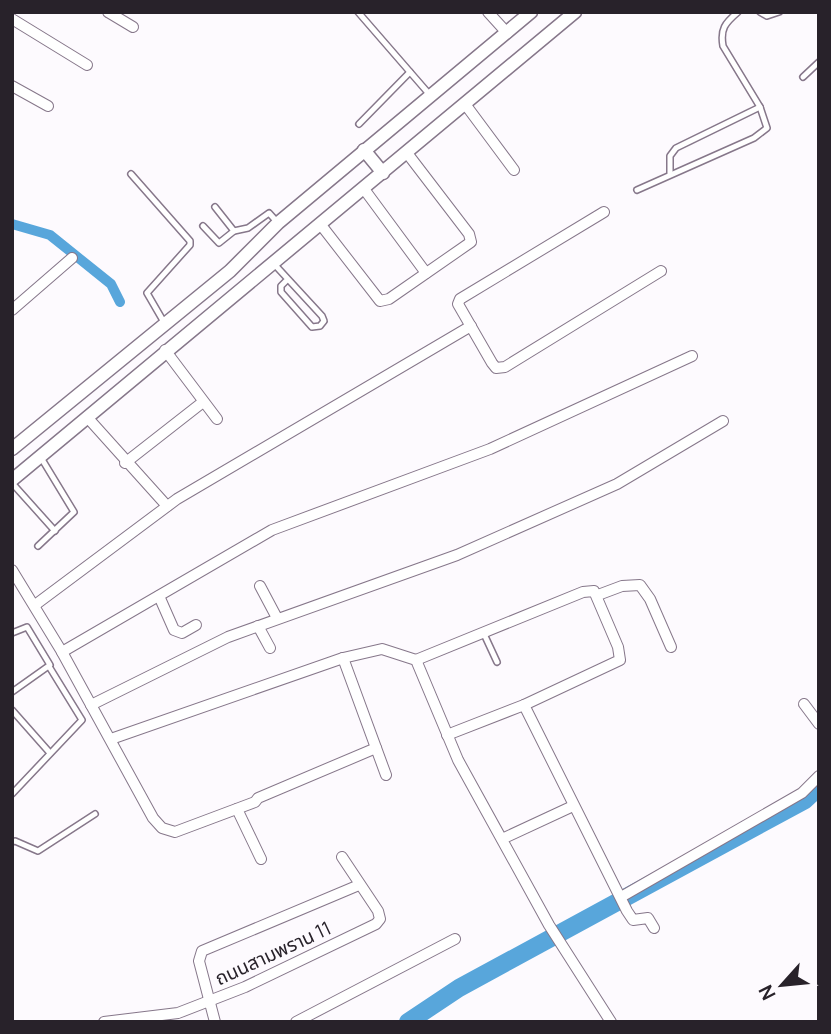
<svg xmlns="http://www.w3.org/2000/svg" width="831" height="1034" font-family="Manrope,'Noto Sans Thai',sans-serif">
<rect width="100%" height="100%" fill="#fdfafe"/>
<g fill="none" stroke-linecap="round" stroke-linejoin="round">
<path stroke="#58a6db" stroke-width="10" d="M12,224L50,235L111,284L120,302"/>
<path stroke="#58a6db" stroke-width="18" d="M408,1022L459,988L805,800L819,787"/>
<defs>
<g id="service">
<path d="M358,12L430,95"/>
<path d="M760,12L767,16L779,12"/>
<path d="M803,77L819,62"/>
<path d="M359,124L410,72"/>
<path d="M670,173V156L676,148L760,107"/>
<path d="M131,174L190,241V245L147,293L165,324"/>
<path d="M637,190L754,138L767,128L760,107L723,46C720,29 725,23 738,12"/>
<path d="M215,207L234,231L248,228L269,213L278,223"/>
<path d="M203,226L219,243L234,231"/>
<path d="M275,265L322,316L324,321L320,326L312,327L281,292V286L288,279"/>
<path d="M12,483L55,531"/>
<path d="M38,546L74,512L40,456"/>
<path d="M12,633L27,627L50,665L12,692"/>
<path d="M484,634L497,662"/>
<path d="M12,710L50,753"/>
<path d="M12,794L82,720L50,668"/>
<path d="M12,842L15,841L38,851L95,814"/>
</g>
<g id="minor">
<path d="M108,12L133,27"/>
<path d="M488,12L507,33"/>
<path d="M12,19L87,65"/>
<path d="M12,86L48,106"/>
<path d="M465,104L514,170"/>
<path d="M364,189L426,273"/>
<path d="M604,212L460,299L458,304L492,363L496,368L505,367L661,271"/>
<path d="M321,225L380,301L389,299L471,242L469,234L407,153"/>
<path d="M12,310L72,258"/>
<path d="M165,350L217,419"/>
<path d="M87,417L167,506"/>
<path d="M125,463L203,402"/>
<path d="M12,570L62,652L153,818L162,828L175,832L255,802L258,798L376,748"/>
<path d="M260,586L277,618"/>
<path d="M598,595L622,586L640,585L650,599L671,647"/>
<path d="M159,596L174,630L182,633L196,625"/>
<path d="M35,605L177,499L471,326"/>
<path d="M258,626L270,648"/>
<path d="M62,652L272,530L490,449L692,356"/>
<path d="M343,658L386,775"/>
<path d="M416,660L583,592L594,591L618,647L620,660L524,705"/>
<path d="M804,704L819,724"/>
<path d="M91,705L228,637L457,555L617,484L723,421"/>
<path d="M447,735L524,705L627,911L633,920L648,918L654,928"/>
<path d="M111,739L343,658L382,649L416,660L458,760L549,925L611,1022"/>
<path d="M237,809L261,859"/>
<path d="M502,839L573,806"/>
<path d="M621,897L802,793L819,776"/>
<path d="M104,1022L178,1013L245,987L376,924L380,919L378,911L342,857"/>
<path d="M215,1022L199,961L202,951L359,885"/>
<path d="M296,1022L455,939"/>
</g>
<g id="tertiary">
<path d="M364,150L383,173"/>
<path d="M12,449L230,271L278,223L531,12"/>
<path d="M12,480L575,12"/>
</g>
</defs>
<use href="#service" stroke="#86778a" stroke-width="8"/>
<use href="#minor" stroke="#86778a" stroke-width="12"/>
<use href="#tertiary" stroke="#86778a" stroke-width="15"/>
<use href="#service" stroke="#fff" stroke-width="5"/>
<use href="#minor" stroke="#fff" stroke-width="10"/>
<use href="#tertiary" stroke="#fff" stroke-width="12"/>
</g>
<g text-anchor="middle" stroke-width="7" stroke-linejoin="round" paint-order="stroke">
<g font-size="19" fill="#28222a" stroke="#fdfafe">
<text transform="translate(273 953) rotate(-25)" y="7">ถนนสามพราน 11</text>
</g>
</g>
<rect width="831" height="1034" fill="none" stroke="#28222a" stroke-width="28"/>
<g transform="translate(782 985) rotate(243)" stroke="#fdfafe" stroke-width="5" paint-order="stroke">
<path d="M0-5L12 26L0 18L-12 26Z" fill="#28222a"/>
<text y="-10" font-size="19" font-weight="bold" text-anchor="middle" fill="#28222a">N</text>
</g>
</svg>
